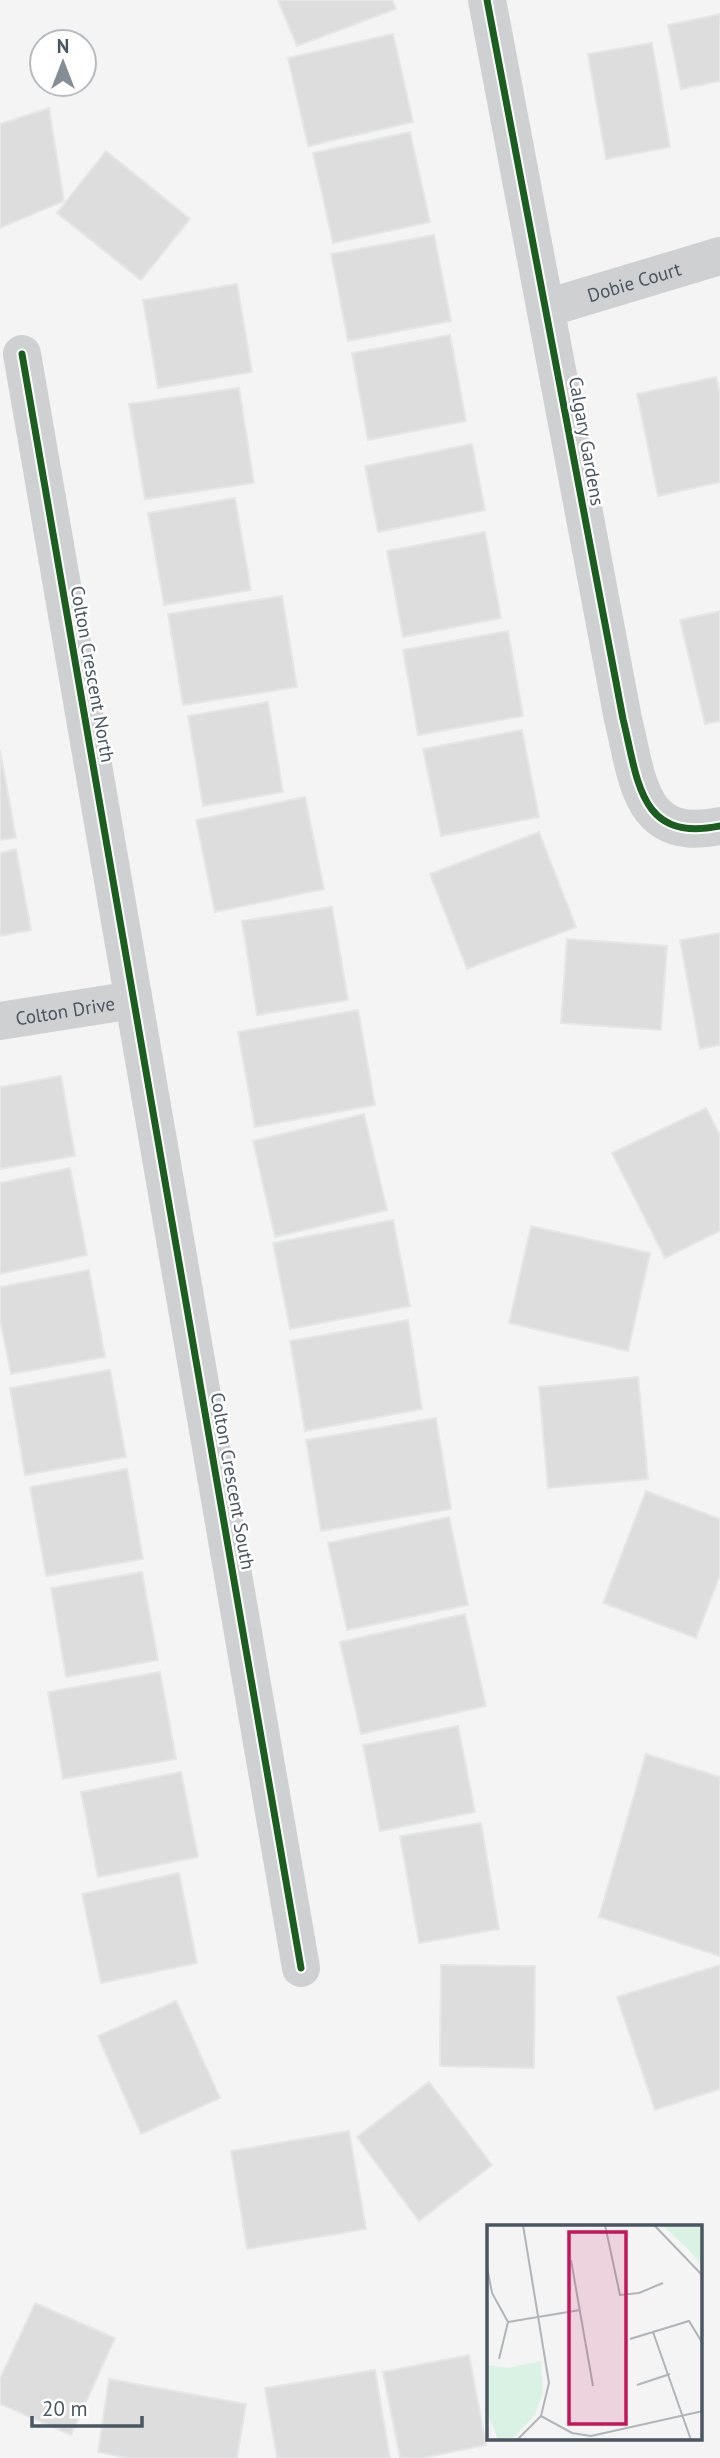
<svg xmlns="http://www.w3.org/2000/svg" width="720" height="2458" font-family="'PT Sans',sans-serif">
<rect width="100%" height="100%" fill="#f4f4f4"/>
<g fill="#ddddde" stroke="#e5e6e7" stroke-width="2">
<path d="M278,0H392L396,9L297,46Z"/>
<path d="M720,14V81L681,89L668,25Z"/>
<path d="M393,34L413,122L308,146L288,58Z"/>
<path d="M652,43L670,147L606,159L588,54Z"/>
<path d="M49,108L64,201L0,228V124Z"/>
<path d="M410,132L430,222L333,243L313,153Z"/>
<path d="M106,151L190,219L141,280L57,213Z"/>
<path d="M434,235L451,321L348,341L331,254Z"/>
<path d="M237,284L252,372L158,388L143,300Z"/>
<path d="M450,335L466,421L368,440L352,353Z"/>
<path d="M716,377L720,394V482L658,496L637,394Z"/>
<path d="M239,388L254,483L145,499L129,404Z"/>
<path d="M472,444L485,510L378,532L365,466Z"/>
<path d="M235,498L251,590L164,605L148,513Z"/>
<path d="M485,532L501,618L403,637L387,551Z"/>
<path d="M282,596L297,687L183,705L168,614Z"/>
<path d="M720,611V721L705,724L680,620Z"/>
<path d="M508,631L523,716L418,735L403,650Z"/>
<path d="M268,702L283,792L203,806L188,716Z"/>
<path d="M522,730L539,817L441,836L423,749Z"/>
<path d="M0,750L16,838L0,840Z"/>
<path d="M305,797L324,889L215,912L196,820Z"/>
<path d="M539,832L576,927L467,969L430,874Z"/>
<path d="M16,849L31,930L0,936V853Z"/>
<path d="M332,907L348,1000L257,1015L242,921Z"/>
<path d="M720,933V1045L700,1049L680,940Z"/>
<path d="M567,939L667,946L661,1030L561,1023Z"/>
<path d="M358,1010L375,1105L255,1127L238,1032Z"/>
<path d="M61,1076L75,1156L0,1169V1087Z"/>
<path d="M706,1108L720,1135V1231L665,1258L612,1153Z"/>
<path d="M364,1114L387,1210L275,1237L253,1141Z"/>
<path d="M70,1168L87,1255L0,1274V1183Z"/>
<path d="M393,1220L410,1306L290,1329L273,1243Z"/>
<path d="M531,1226L650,1253L628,1351L509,1323Z"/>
<path d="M89,1270L105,1357L11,1374L0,1320V1287Z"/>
<path d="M408,1320L422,1409L305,1431L290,1341Z"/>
<path d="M110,1370L126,1457L25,1475L10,1388Z"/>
<path d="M638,1377L648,1479L548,1488L539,1387Z"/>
<path d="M436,1418L451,1509L321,1531L306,1440Z"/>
<path d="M127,1469L143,1559L46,1576L30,1487Z"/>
<path d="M646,1491L720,1519V1575L696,1638L603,1603Z"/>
<path d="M449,1517L468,1605L347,1630L328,1543Z"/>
<path d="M142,1572L158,1660L66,1677L51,1588Z"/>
<path d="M465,1614L486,1706L361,1734L340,1642Z"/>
<path d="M160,1672L176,1759L63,1779L48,1692Z"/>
<path d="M458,1726L475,1812L380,1831L363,1745Z"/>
<path d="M646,1754L720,1777V1956L599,1917Z"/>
<path d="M181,1772L198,1857L98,1877L81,1792Z"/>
<path d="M481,1823L499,1929L419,1943L400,1836Z"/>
<path d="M179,1873L197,1963L101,1983L82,1894Z"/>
<path d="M441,1965L535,1966L534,2068L440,2066Z"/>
<path d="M720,1965V2089L655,2110L617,1997Z"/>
<path d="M176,2001L220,2098L141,2134L98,2036Z"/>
<path d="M429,2082L492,2165L419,2221L357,2137Z"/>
<path d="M349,2131L366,2229L247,2249L231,2151Z"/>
<path d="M35,2303L115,2338L71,2435L0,2404V2379Z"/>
<path d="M469,2355L486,2445L422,2458H400L383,2372Z"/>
<path d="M375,2370L390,2458H277L265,2388Z"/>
<path d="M109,2379L246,2404L237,2458H128L98,2452Z"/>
</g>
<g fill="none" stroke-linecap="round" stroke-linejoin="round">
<g stroke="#ced0d2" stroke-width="38">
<path d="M487,0L623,719C638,780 639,843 720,826"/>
<path id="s1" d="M547,308L720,256"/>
<path d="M22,354L301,1968"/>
<path id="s2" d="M0,1021L133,1000"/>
</g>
<defs>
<g id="cycleway">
<path d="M487,0L623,719C638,780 639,843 720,826"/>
<path d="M22,354L301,1968"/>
</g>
</defs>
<use href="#cycleway" stroke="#fff" stroke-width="11"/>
<use href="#cycleway" stroke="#1b5e20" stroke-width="7"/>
</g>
<g text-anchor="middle" stroke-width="5" stroke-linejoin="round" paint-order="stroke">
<g font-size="19" fill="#4a5661" stroke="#fff">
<text dy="7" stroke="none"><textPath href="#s1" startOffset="91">Dobie Court</textPath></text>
<text transform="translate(587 441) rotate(80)" y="7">Calgary Gardens</text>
<text transform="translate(93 674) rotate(80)" y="7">Colton Crescent North</text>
<text dy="7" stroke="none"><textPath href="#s2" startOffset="66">Colton Drive</textPath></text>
<text transform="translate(233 1481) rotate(80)" y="7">Colton Crescent South</text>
</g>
</g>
<g transform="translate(487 2225)">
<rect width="215" height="215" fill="#f4f4f4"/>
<path d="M175,0H215V40L202,25ZM54,136L56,167L48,190L27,212L11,215L0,186V140L21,143Z" fill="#d9f2e3"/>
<path fill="none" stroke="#b0b5b9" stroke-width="2" d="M118,0L133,70L152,68L176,58M167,0L216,51M84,35L106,161M0,42L5,68L21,97M21,97L93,85M166,107L204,215M143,114L202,96L216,119M12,134L21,97M150,160L183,149M54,191L85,208L104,211L216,186M30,215L54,191L62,158L36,0"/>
<path fill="#c2185b" fill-opacity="0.15" stroke="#c2185b" stroke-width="3.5" d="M82,7H139V199H82Z"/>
<rect width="215" height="215" fill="none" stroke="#4a5661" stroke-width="3.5"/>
</g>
<g transform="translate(63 63)"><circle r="33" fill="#ffffff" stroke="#b7bbc0" stroke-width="2"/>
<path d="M0-5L12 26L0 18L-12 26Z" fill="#868d94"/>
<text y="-10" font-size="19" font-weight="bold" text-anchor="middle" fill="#4a5661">N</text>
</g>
<path d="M32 2416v10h110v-10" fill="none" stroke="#4a5661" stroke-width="3.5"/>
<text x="42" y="2416" font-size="21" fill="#4a5661" stroke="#ffffff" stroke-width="5" paint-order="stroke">20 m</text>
</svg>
